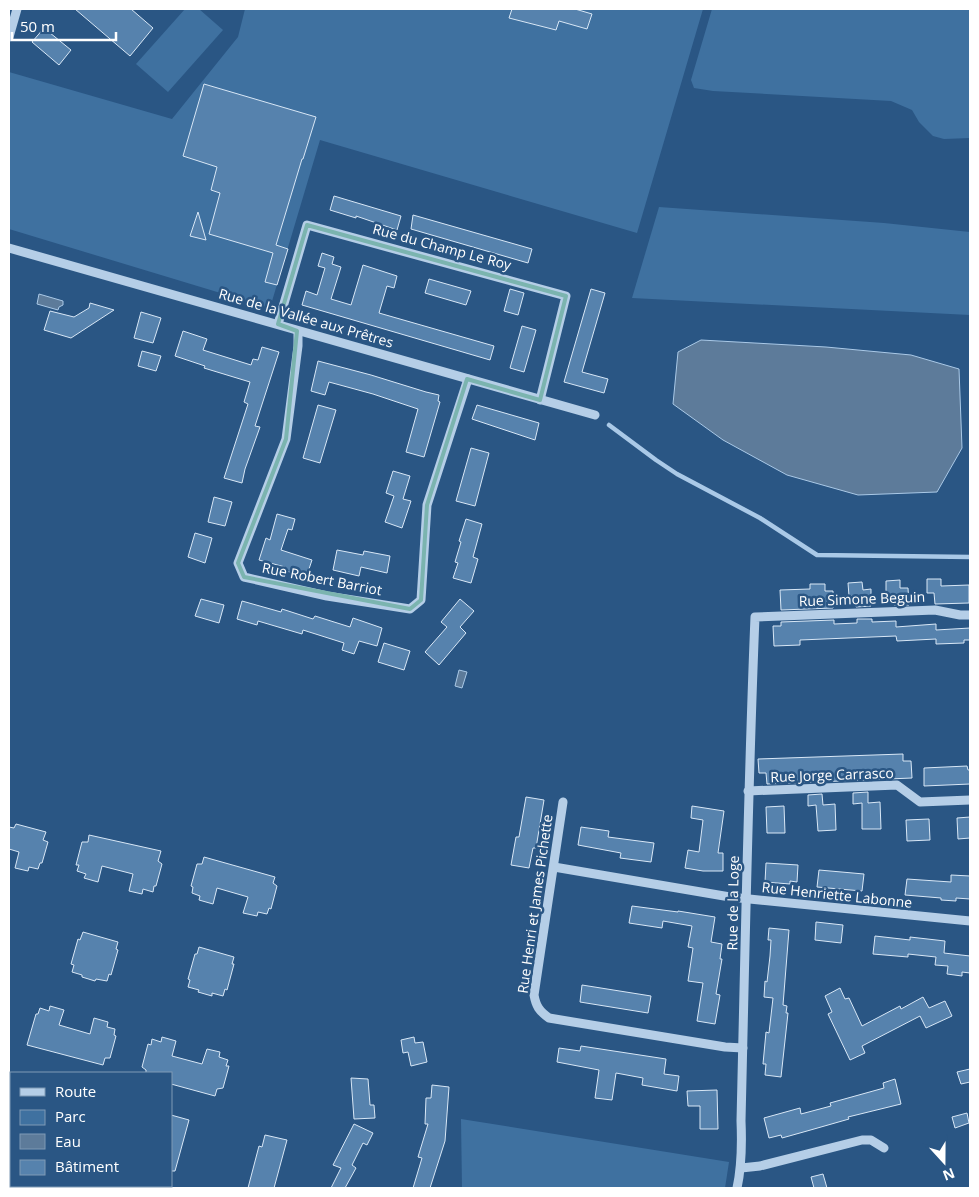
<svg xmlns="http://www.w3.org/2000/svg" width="979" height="1197" font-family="'Open Sans',sans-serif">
<rect width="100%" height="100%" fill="#2a5684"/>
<g fill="#3f71a0">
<path d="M185,9H199L223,30L168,92L136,64Z"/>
<path d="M245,9H703L637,233L320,140L270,308L9,229V72L172,119L238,37Z"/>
<path d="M712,9H970V138L944,139L933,136L919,122L912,110L891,101L713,91L694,88L691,80Z"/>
<path d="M659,207L884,223L970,232V315L632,298Z"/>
<path d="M461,1119L729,1162L725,1188H462Z"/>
</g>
<g fill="#5d7b9a" stroke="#aac9e7">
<path d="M39,294L63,301V305L59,307L58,310L37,304Z"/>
<path d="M701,340L826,347L911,355L959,369L962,448L937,492L858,495L787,475L723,440L673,404L678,352Z"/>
<path d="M459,670L467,672L462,688L455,686Z"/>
</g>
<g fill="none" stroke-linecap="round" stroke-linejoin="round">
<path stroke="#aac9e7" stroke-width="4.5" d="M609,425L656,460L677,474L760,518L817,555L970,557"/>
</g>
<g fill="#5682ad" stroke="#d8e7f6">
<path d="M75,9H131L153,28L130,56Z"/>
<path d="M512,9H575L592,14L587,29L559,21L556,30L509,18Z"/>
<path d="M44,28L71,50L59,65L32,42Z"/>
<path d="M204,84L316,117L303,159H302L276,245L288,249L277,285L265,282L273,253L209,234L220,193L211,190L217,167L183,156Z"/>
<path d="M334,196L401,216L397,230L356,216V218L330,210Z"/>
<path d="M198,212L206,240L190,236Z"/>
<path d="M413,215L532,249L528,263L411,229Z"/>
<path d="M322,253L334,257L332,264L341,267L331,299L351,305L363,265L397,276L394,288L387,286L379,313L494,346L490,360L302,305L306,291L317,295L325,268L318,266Z"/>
<path d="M429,279L471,291L466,305L425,293Z"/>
<path d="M510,289L524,293L518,315L504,311Z"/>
<path d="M591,289L605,293L582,372L608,379L604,393L564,382Z"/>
<path d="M90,303L114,310L71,338L44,330L50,311L74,317L89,308Z"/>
<path d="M141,312L161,318L153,343L134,338Z"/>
<path d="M522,326L536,330L524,372L510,368Z"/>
<path d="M183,331L207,339L203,350L251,365L253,359L258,360L262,347L279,352L255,426L260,427L245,469L242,483L224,478L248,404L244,402L250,382L204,368L205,366L175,356Z"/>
<path d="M142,351L161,356L156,371L138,366Z"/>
<path d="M318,361L371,375L426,392L439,395L438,401L440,402L424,457L406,452L418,409L373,394L329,382L325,395L311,391Z"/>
<path d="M318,405L336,410L320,463L303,458Z"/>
<path d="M477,405L539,423L535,440L472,419Z"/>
<path d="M471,448L489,453L475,506L456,501Z"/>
<path d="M393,471L410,476L403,499L411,501L402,528L385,522L394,496L386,493Z"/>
<path d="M214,497L232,502L225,526L208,522Z"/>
<path d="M277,514L295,519L292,530L288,529L281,550L312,560L306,578L284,570L285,567L259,560L266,538L270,540Z"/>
<path d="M466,519L482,524L473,557L478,559L471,583L453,578L458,563L455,562L461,542L459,541Z"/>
<path d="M195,533L212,538L205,563L188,557Z"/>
<path d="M337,550L363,555L364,551L390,556L387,573L361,567L359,576L333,570Z"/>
<path d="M927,579H941V586L969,585V603L935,604L934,593H927Z"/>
<path d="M900,580V588H908L909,605H894V594L886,595V581Z"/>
<path d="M862,582L863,590L871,589V606L856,607V596H849L848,583Z"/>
<path d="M810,584H825V591H833V608L781,610L780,590L810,589Z"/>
<path d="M201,599L224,605L219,623L195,616Z"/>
<path d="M460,599L474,611L460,627L466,633L439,665L425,652L447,627L441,622Z"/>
<path d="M242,601L281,612L282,609L313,619L315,616L350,627L353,618L382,628L377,646L359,641L354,654L342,650L344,643L303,630L302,634L258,621L257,625L237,619Z"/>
<path d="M857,619H872V622L896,621V627L936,624V630L970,628V640H964V643L936,644V639L897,641L896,636L800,640V645L774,646L773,626H781V622L834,620V624L857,623Z"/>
<path d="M384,643L410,651L404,670L378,662Z"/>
<path d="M903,754V761H911L912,778L767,784L766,773H759L758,759Z"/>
<path d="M967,766L968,770H970V784L924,786V768Z"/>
<path d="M868,792V803L880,802L881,829H862V803L853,804V793Z"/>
<path d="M822,794L823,805L835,804L836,830L818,831L816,805L808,806V795Z"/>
<path d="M526,797L544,800L536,848H533L529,868L511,865L516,837H519Z"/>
<path d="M692,806L724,811L718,853H723V871H703L685,868L688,850L699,852L703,820L691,818Z"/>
<path d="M784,806L785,833H767L766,807Z"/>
<path d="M970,817V838L958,839L957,818Z"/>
<path d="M929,819L930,840L907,841L906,820Z"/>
<path d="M16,824L46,832L43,840L48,842L42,863H40L38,869L29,867L28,871L15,868L19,852L9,849V827L14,828Z"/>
<path d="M581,827L609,831L608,837L654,843L651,862L620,858L621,853L578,845Z"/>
<path d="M89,835L161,851L158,861L162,864L156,886H154L153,892L143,889L142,894L129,891L133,874L102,866L98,882L84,878L86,874L77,871L79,865H76L82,842H88Z"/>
<path d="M204,857L275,877L273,883L277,886L271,909L269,908L267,914L258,912L257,916L243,913L248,897L217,888L213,904L199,900L200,896L192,893L193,887L191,886L197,864H202Z"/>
<path d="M766,863L798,865L797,882L790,881V884L765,882Z"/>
<path d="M819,870L864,874L862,891L817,887Z"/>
<path d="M951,875L970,876V899L956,898V901L941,900V898L905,895L907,879L951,882Z"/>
<path d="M632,906L678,912V911L715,917L711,942L722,944L720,959H722L716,994L720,995L715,1024L697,1021L703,983L688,981L693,948L688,947L692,926L663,921L662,928L629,923Z"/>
<path d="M816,922L843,925L841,943L815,940Z"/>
<path d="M769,928L789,930L783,1005L787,1006L786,1013H788L781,1077L765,1075L766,1064H763L766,1032L769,1033L773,998L764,997L765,981L767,982L770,956L771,940H768Z"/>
<path d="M83,932L118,942L116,949L118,950L111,975L109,974L107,981L96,979L95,981L82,977V975L72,972L74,965L71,964L78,939L80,940Z"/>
<path d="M875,936L910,940V937L945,941L944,953L970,956V973L962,972V976L947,974L948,966L935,965L936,957L908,954V957L873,954Z"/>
<path d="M199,947L234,957L232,964H234L227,990L225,989L223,996L212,993V996L198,992L199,990L188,987L190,980L188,979L195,954H197Z"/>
<path d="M582,985L651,996L648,1013L580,1002Z"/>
<path d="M840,988L845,999L849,998L862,1026L900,1006L901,1009L923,997L929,1008L945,1001L952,1016L926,1028L920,1016L862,1046L865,1053L850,1060L828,1014L832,1012L825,996Z"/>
<path d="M50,1006L64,1010L59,1025L90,1034L94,1018L108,1022L107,1027L115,1029L114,1035L116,1036L110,1058H105L103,1065L27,1045L36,1014H38L40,1008L49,1011Z"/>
<path d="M162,1037L176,1041L172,1056L202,1064L207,1049L220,1052L219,1057L228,1060L226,1066H229L223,1088L217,1089L215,1096L171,1084V1073H146V1070L142,1067L148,1044L151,1045L152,1039L161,1042Z"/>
<path d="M414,1037L415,1043L423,1042L427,1062L411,1066L408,1052L403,1053L401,1040Z"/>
<path d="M581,1046L666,1059L664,1074L679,1076L677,1091L642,1085L643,1078L616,1073L612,1100L595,1098L599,1070L557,1062L559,1048L580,1051Z"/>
<path d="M970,1069V1082L961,1084L957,1072Z"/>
<path d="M351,1078L368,1079L370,1105H374L375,1118L354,1119Z"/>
<path d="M895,1079L901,1104L848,1117L849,1119L807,1131L782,1138L781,1135L769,1138L764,1118L800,1108L801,1114L831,1106L830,1103L884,1088L883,1083Z"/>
<path d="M432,1085L449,1087L445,1141L430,1188H413L422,1158L418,1157L428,1124H425L426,1098H431Z"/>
<path d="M717,1090L718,1129H700V1106H688L687,1091Z"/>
<path d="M967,1113L969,1123L955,1128L952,1117Z"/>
<path d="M171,1115L189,1120L175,1171H171Z"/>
<path d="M354,1124L373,1133L367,1145L363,1143L352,1165L356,1168L345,1188H331L341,1168L333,1165Z"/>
<path d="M265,1135L287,1140L274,1188H248L259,1146L262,1147Z"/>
<path d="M823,1174L827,1188H814L811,1177Z"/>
</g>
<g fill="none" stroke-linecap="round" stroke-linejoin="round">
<g stroke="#b5cee7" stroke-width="9">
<path d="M9,37L17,9"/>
<path d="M9,248L595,415"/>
<path d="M278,324L307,225L566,296L540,400"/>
<path d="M298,332V346L286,439L238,563L244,577L327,596L410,609L421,600L427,505L468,379"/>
<path d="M748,791L897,785L920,802L970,800"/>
<path d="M563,802L534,995C536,1006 539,1011 549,1018L725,1047L743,1048"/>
<path d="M554,867L730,897L970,921"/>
<path d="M741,1168L760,1166L862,1140H871L884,1148"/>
<path d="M737,1188C742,1165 742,1144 741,1121C745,953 748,785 755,617L935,610L960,615H970"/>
</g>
</g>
<path fill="none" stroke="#7bb4af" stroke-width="4" stroke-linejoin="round" d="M307,225L566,296L540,400L467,379L427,505L421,600L410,609L244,577L238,563L286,439L297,331L278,324Z"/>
<g text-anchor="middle" stroke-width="5" stroke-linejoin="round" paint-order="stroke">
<g font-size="14" fill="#fff" stroke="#2a5684">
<text transform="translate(442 247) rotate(15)" y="5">Rue du Champ Le Roy</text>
<text transform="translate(306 318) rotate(16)" y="5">Rue de la Vallée aux Prêtres</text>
<text transform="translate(322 579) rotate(11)" y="5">Rue Robert Barriot</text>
<text transform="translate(862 599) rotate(-2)" y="5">Rue Simone Beguin</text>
<text transform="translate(832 775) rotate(-2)" y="5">Rue Jorge Carrasco</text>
<text transform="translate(837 895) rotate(6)" y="5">Rue Henriette Labonne</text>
<text transform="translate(733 903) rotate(-89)" y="5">Rue de la Loge</text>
<text transform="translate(535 904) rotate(-82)" y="5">Rue Henri et James Pichette</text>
</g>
</g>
<rect width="979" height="1197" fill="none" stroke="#ffffff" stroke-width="20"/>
<rect x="10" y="1072" width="162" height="115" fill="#2a5684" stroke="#7f9ab5"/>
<rect x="20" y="1088" width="25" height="8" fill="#b5cee7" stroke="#7f9ab5"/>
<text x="55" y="1097" font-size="15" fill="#ffffff">Route</text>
<rect x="20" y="1110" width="25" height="15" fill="#3f71a0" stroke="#7f9ab5"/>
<text x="55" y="1122" font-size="15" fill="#ffffff">Parc</text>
<rect x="20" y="1134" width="25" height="15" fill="#5d7b9a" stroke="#7f9ab5"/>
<text x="55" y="1147" font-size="15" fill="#ffffff">Eau</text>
<rect x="20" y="1160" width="25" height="15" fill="#5682ad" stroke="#7f9ab5"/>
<text x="55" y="1172" font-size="15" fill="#ffffff">Bâtiment</text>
<g transform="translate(944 1162) rotate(159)" stroke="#2a5684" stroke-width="4" paint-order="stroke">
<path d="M0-4L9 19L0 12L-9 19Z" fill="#ffffff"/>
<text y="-8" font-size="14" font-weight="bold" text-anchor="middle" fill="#ffffff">N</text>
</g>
<path d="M12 32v8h104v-8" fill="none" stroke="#ffffff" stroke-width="2.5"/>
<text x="20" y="32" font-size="15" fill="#ffffff" stroke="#2a5684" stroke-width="4" paint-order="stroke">50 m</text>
</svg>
